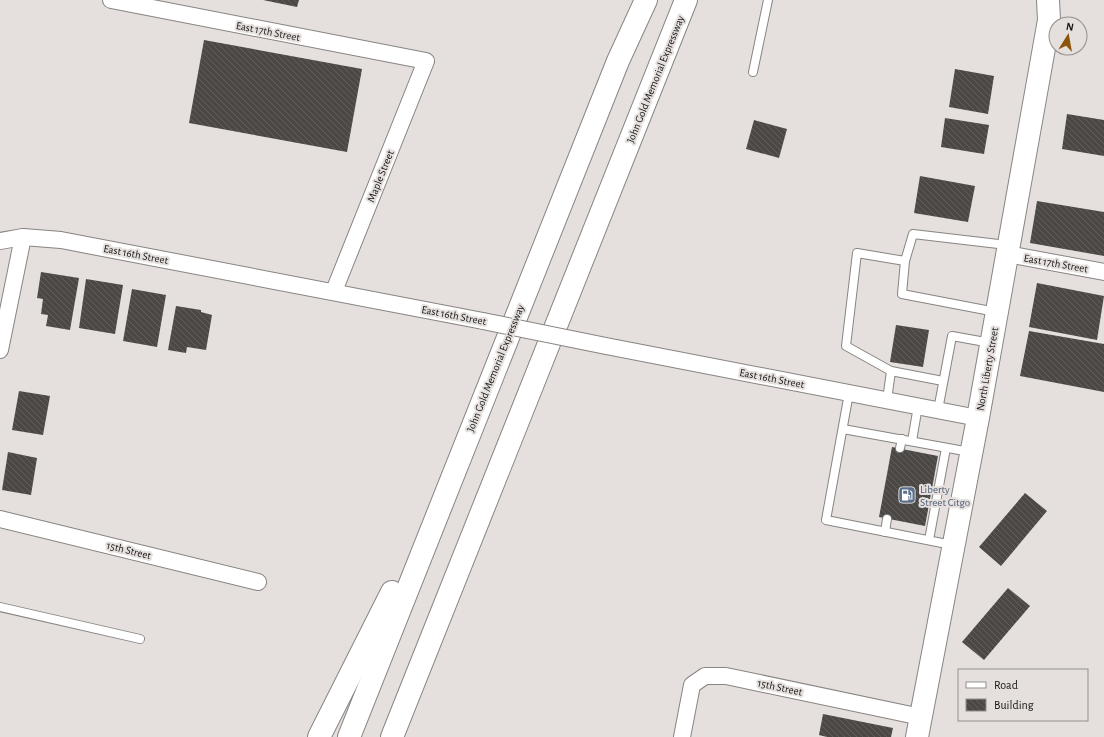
<svg xmlns="http://www.w3.org/2000/svg" width="1104" height="737" font-family="'Alegreya Sans',sans-serif">
<defs>
<pattern id="building-back-hatch" width="6" height="6" patternUnits="userSpaceOnUse"><rect width="6" height="6" fill="#4b4845"/><path d="M-1 5l2 2M0 0l6 6M5-1l2 2" fill="none" stroke="#615f5c"/></pattern>
</defs>
<rect width="100%" height="100%" fill="#e5e0dd"/>
<g fill="url(#building-back-hatch)">
<path d="M263,0H299L297,7Z"/>
<path d="M204,40L362,69L347,152L189,123Z"/>
<path d="M955,69L994,76L988,114L949,107Z"/>
<path d="M1067,114L1104,120V156L1062,149Z"/>
<path d="M945,118L989,125L984,154L941,147Z"/>
<path d="M754,120L787,129L779,158L746,149Z"/>
<path d="M920,176L975,186L968,222L914,213Z"/>
<path d="M1037,201L1104,212V256L1030,243Z"/>
<path d="M41,272L79,278L70,330L46,326L48,315L41,314L43,299L37,298Z"/>
<path d="M86,279L123,285L115,334L79,328Z"/>
<path d="M1037,283L1104,296L1097,340L1029,327Z"/>
<path d="M132,289L166,295L157,347L123,341Z"/>
<path d="M176,306L201,310V312L212,315L206,350L187,347L186,353L168,350Z"/>
<path d="M896,325L929,330L923,367L890,362Z"/>
<path d="M1029,331L1104,344V392L1020,376Z"/>
<path d="M19,391L50,396L43,435L12,430Z"/>
<path d="M892,447L938,456L925,526L879,517Z"/>
<path d="M8,452L37,458L31,495L2,490Z"/>
<path d="M1025,493L1047,511L1001,566L979,547Z"/>
<path d="M1008,588L1030,606L984,660L962,642Z"/>
<path d="M823,714L893,728L891,737H827L819,735Z"/>
</g>
<g fill="none" stroke-linecap="round" stroke-linejoin="round">
<defs>
<g id="lane">
<path d="M753,72L768,0"/>
<path d="M996,312L902,294L905,261L913,234L1007,245"/>
<path d="M891,371L943,381"/>
<path d="M849,393L826,520L952,545"/>
<path d="M887,400L891,371L846,346L857,253L905,261"/>
<path d="M938,410L952,336L991,343"/>
<path d="M843,429L970,452"/>
<path d="M912,441L918,406"/>
<path d="M900,448L902,439"/>
<path d="M885,532L887,519"/>
<path d="M929,540L946,448"/>
<path d="M0,607L140,639"/>
</g>
<g id="street">
<path d="M111,0L426,61L334,291"/>
<path d="M0,241L23,237L61,240L483,321"/>
<path d="M1007,254L1104,272"/>
<path d="M606,346L978,418"/>
<path d="M0,350L23,237"/>
<path d="M0,519L258,582"/>
<path d="M682,737L692,685L705,676H726L921,717"/>
</g>
<path id="secondary" d="M917,737L978,418L1049,20L1048,0"/>
<g id="highway">
<path d="M319,737L392,592"/>
<path d="M349,737L618,61L646,0"/>
<path d="M392,737L686,0"/>
</g>
</defs>
<use href="#lane" stroke="#888481" stroke-width="10"/>
<use href="#street" stroke="#888481" stroke-width="18"/>
<use href="#secondary" stroke="#888481" stroke-width="24"/>
<use href="#highway" stroke="#888481" stroke-width="24"/>
<use href="#lane" stroke="#fff" stroke-width="8"/>
<use href="#street" stroke="#fff" stroke-width="16"/>
<use href="#secondary" stroke="#fff" stroke-width="22"/>
<use href="#highway" stroke="#fff" stroke-width="22"/>
<defs>
<path id="street-bridge" d="M483,321L606,346"/>
</defs>
<use href="#street-bridge" stroke="#888481" stroke-width="18" stroke-linecap="butt"/>
<use href="#street-bridge" stroke="#fff" stroke-width="16"/>
</g>
<defs>
<symbol id="fuel-square" viewBox="-11 -11 22 22"><rect x="-9" y="-9" width="18" height="18" rx="4" fill="#5c6f8a" stroke="#e5e0dd"/><path d="M-5.5-6h7V0h2V4h1.3V-2.5L3-4.5l.8-.8L6-3V5H2.5V1h-1V6h-7ZM-4.2-4.7v3.2H.2V-4.7Z" fill="#fff"/></symbol>
</defs>
<g fill-rule="evenodd">
<use href="#fuel-square" x="897" y="485" width="20" height="20"/>
</g>
<g text-anchor="middle" stroke-width="4" stroke-linejoin="round" paint-order="stroke">
<g font-size="11" fill="#171615" stroke="#e5e0dd">
<text transform="translate(268 31) rotate(11)" y="4">East 17th Street</text>
<text transform="translate(655 79) rotate(-68)" y="4">John Gold Memorial Expressway</text>
<text transform="translate(380 176) rotate(-68)" y="4">Maple Street</text>
<text transform="translate(136 254) rotate(11)" y="4">East 16th Street</text>
<text transform="translate(1056 263) rotate(10)" y="4">East 17th Street</text>
<text transform="translate(454 315) rotate(11)" y="4">East 16th Street</text>
<text transform="translate(495 368) rotate(-68)" y="4">John Gold Memorial Expressway</text>
<text transform="translate(987 369) rotate(-80)" y="4">North Liberty Street</text>
<text transform="translate(772 378) rotate(11)" y="4">East 16th Street</text>
<text transform="translate(129 550) rotate(14)" y="4">15th Street</text>
<text transform="translate(780 687) rotate(12)" y="4">15th Street</text>
</g>
<g font-size="11" fill="#4e5e75" stroke="#e5e0dd" text-anchor="start">
<text x="920" y="493">Liberty<tspan x="920" dy="13">Street Citgo</tspan></text>
</g>
</g>
<rect x="958" y="669" width="130" height="52" fill="#e5e0dd" stroke="#938f8d"/>
<rect x="966" y="682" width="20" height="6" fill="#ffffff" stroke="#938f8d"/>
<text x="994" y="689" font-size="12" fill="#171615">Road</text>
<rect x="966" y="699" width="20" height="12" fill="url(#building-back-hatch)" stroke="#938f8d"/>
<text x="994" y="709" font-size="12" fill="#171615">Building</text>
<g transform="translate(1068 36) rotate(11)"><circle r="19" fill="#e5e0dd" stroke="#938f8d"/>
<path d="M0-3L7 15L0 10L-7 15Z" fill="#8d550c"/>
<text y="-6" font-size="11" font-weight="bold" text-anchor="middle" fill="#171615">N</text>
</g>
</svg>
